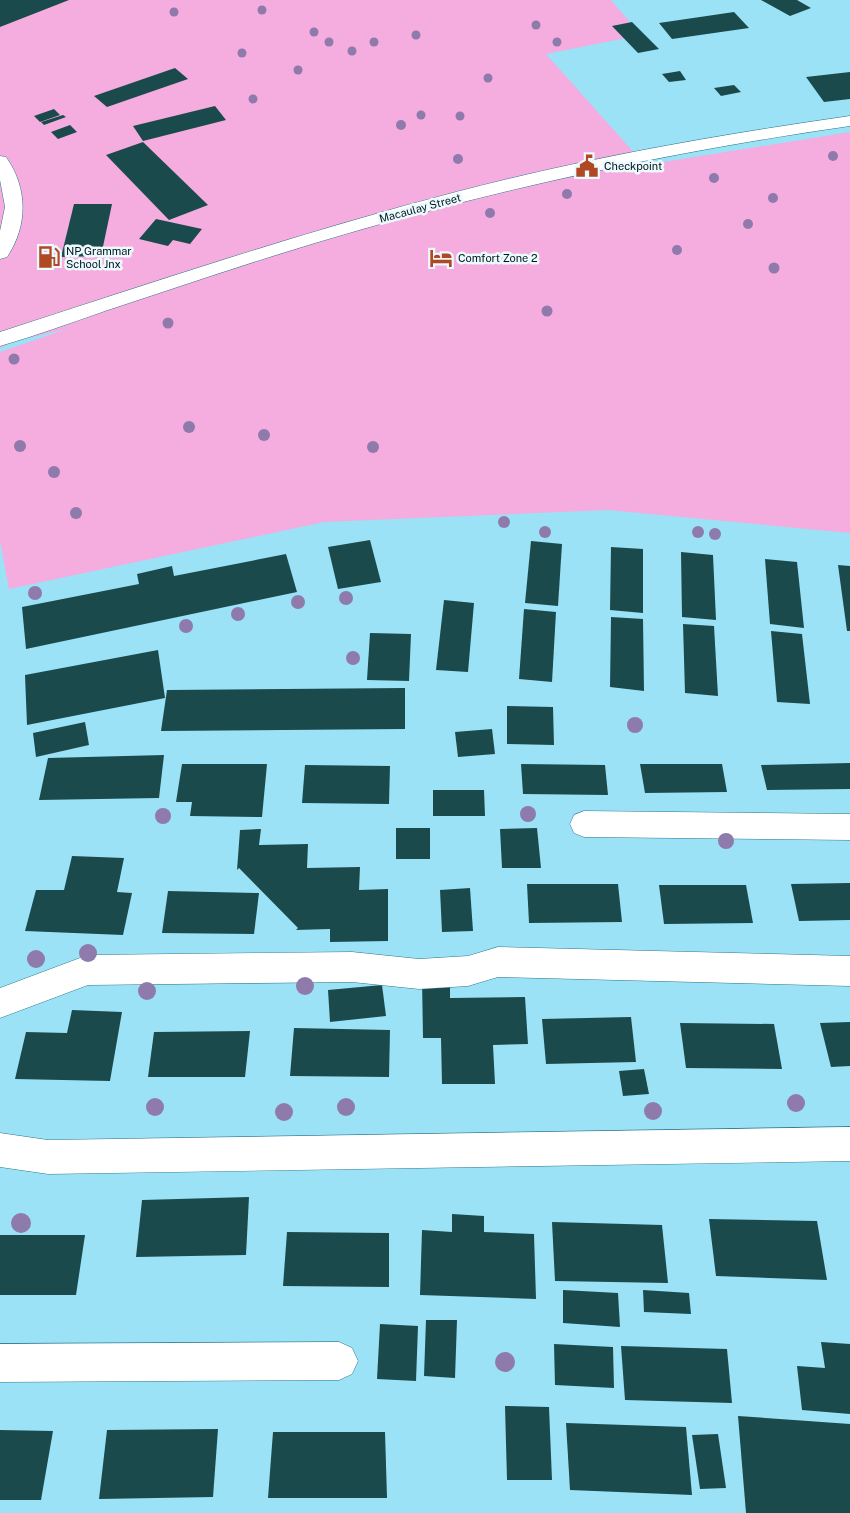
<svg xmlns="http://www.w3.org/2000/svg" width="850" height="1513" font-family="'Public Sans',sans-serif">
<rect width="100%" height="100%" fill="#9ce2f7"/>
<path fill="#f5acde" d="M0,0H611L641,35L546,54L645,165L850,132V533L608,510L324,522L9,589L0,541V352L67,329L15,341L0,348Z"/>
<g fill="#1b4a4c">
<path d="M0,0H69L0,27Z"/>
<path d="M761,0H797L811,8L790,16Z"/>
<path d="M734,12L749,28L672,39L659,23Z"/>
<path d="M632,22L659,49L638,53L612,26Z"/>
<path d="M175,68L188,79L107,107L94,96Z"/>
<path d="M680,71L686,80L669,82L662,74Z"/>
<path d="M850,72V99L824,102L806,77Z"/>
<path d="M734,85L741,92L721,96L714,88Z"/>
<path d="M215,106L226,120L143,141L133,126Z"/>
<path d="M54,109L60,115L40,122L34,116Z"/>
<path d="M63,115L66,117L44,125L41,122Z"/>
<path d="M70,125L77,132L58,139L51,132Z"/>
<path d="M143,142L208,205L169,220L106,155Z"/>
<path d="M74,204H112L101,256L61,257Z"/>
<path d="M156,219L202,229L190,244L173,240L168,246L139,239Z"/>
<path d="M370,540L381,582L338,589L328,547Z"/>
<path d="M531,541L562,544L558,606L525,603Z"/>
<path d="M611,547L643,549V613L610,610Z"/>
<path d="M681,552L713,555L716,620L682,617Z"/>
<path d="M286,554L297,592L26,649L22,607L139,584L137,574L172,566L174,576Z"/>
<path d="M765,559L797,562L804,628L770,624Z"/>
<path d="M838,565L850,566V631H847Z"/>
<path d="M444,600L474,603L468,672L436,670Z"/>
<path d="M524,609L556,612L552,682L519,679Z"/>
<path d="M611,617L643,619L644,691L610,687Z"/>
<path d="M683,624L714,626L718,696L685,693Z"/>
<path d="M771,631L802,634L810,704L777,702Z"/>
<path d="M370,633L411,634L409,681L367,680Z"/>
<path d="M158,650L165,698L27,725L25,675Z"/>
<path d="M405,688V729L161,731L167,690Z"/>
<path d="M507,706L553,707L554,745L507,744Z"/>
<path d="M85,722L89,745L36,757L33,733Z"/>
<path d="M492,729L495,754L458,757L455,732Z"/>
<path d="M164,755L159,798L39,800L48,758Z"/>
<path d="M850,763V789L767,790L761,765Z"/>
<path d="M182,764H267L262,817L190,816L192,802H176Z"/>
<path d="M521,764L605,765L608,795L523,794Z"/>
<path d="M640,764H722L727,792L645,793Z"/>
<path d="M305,765L390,766L389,804L302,803Z"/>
<path d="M433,790H484L485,816H433Z"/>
<rect x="396" y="828" width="34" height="31"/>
<path d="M537,828L541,868H502L500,829Z"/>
<path d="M261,829L259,845L308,844L307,868L360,867L359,890L388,889V941L330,942V929L296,930L298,928L239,868L237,870L240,830Z"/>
<path d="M72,856L124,858L117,892L132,893L123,935L25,931L36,890H64Z"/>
<path d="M850,883V920L799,921L791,884Z"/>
<path d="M527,884H618L622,922L529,923Z"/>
<path d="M659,885H746L753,923L664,924Z"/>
<path d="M470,888L473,931L442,932L440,890Z"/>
<path d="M168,891L259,893L254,934L162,933Z"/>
<path d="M422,978H450V998L525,997L528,1044L493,1045L495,1084H442L441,1038H423Z"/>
<path d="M382,985L386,1016L330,1022L328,990Z"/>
<path d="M72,1010L122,1012L110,1081L15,1079L26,1032L67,1033Z"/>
<path d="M631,1017L636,1062L546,1064L542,1019Z"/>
<path d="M850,1022V1066L831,1067L820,1023Z"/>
<path d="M680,1023L774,1024L782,1069L686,1068Z"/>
<path d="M294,1028L390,1030L389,1077L290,1076Z"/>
<path d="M250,1031L245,1077H148L154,1032Z"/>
<path d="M644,1069L649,1094L623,1096L619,1071Z"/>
<path d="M249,1197L246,1255L136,1257L142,1200Z"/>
<path d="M452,1214L484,1216V1232L534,1234L536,1299L420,1295L422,1230L452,1232Z"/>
<path d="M709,1219L817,1221L827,1280L716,1276Z"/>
<path d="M552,1222L662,1225L668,1283L555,1281Z"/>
<path d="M287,1232L389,1233V1287L283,1286Z"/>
<path d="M0,1235H85L76,1295H0Z"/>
<path d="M563,1290L618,1293L620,1327L563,1323Z"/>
<path d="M643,1290L689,1293L691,1314L644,1312Z"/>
<path d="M426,1320H457L455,1378L424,1376Z"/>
<path d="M380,1324L418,1326L416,1381L377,1379Z"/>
<path d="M821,1342L850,1344V1414L802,1410L797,1366L825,1368Z"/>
<path d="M554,1344L613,1347L614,1388L555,1385Z"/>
<path d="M621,1346L727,1349L732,1403L625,1400Z"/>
<path d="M505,1406L549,1407L552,1480H507Z"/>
<path d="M738,1416L850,1424V1513H746Z"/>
<path d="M566,1423L686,1427L692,1495L570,1490Z"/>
<path d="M218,1429L213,1497L99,1499L107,1430Z"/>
<path d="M0,1430L53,1431L41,1500H0Z"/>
<path d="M273,1432H385L387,1498H268Z"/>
<path d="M718,1434L726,1488L700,1489L692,1435Z"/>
</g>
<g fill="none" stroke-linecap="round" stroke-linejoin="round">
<defs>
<g id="street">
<path d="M584,811L850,814V840L584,837L574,833L570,824L574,815Z"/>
<path d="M498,947L850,956V986L498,977L468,986L419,989L352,982L88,985L0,1018V988L88,955L352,952L419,959L468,956Z"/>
<path d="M850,1127V1161L48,1174L0,1167V1133L48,1140Z"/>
<path d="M339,1342L352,1348L358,1361L352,1374L339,1380L0,1382V1344Z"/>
</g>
<g id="secondary">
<path d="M850,116V126C669,152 491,190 315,243C245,264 175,288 105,311C70,323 35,336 0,346V332C151,283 302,232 456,192C586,158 717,135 850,116Z"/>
<path d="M0,156L6,157C28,188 28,226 7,257L0,259V231L5,207L0,180Z"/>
</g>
</defs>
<use href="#street" stroke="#2f7689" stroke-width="1"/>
<use href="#secondary" stroke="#2f7689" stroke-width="1"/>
<use href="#street" fill="#fff" fill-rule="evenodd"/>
<use href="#secondary" fill="#fff" fill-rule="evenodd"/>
</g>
<g fill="#8f7aac">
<circle cx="262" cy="10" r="4.5"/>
<circle cx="174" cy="12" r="4.5"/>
<circle cx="536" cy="25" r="4.5"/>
<circle cx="314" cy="32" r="4.5"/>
<circle cx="416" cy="35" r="4.5"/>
<circle cx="329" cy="42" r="4.5"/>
<circle cx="374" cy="42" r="4.5"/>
<circle cx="557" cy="42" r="4.5"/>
<circle cx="352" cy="51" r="4.5"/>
<circle cx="242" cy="53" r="4.5"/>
<circle cx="298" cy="70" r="4.5"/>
<circle cx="488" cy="78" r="4.5"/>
<circle cx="253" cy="99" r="4.5"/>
<circle cx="421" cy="115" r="4.5"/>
<circle cx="460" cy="116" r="4.5"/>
<circle cx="401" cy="125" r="5"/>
<circle cx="833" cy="156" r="5"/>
<circle cx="458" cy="159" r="5"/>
<circle cx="714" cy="178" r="5"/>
<circle cx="567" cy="194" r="5"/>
<circle cx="773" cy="198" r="5"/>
<circle cx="490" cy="213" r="5"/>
<circle cx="748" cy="224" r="5"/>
<circle cx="677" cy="250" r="5"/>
<circle cx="774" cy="268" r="5.5"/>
<circle cx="547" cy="311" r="5.5"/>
<circle cx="168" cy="323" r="5.5"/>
<circle cx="14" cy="359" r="5.5"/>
<circle cx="189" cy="427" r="6"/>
<circle cx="264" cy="435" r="6"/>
<circle cx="20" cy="446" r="6"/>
<circle cx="373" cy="447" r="6"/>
<circle cx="54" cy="472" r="6"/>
<circle cx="76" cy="513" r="6"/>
<circle cx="504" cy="522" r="6"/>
<circle cx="545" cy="532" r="6"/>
<circle cx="698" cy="532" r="6"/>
<circle cx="715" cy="534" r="6"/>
<circle cx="35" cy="593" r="7"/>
<circle cx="346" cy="598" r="7"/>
<circle cx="298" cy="602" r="7"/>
<circle cx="238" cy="614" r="7"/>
<circle cx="186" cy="626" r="7"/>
<circle cx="353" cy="658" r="7"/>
<circle cx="635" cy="725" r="8"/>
<circle cx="528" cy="814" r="8"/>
<circle cx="163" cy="816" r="8"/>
<circle cx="726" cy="841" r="8"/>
<circle cx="88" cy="953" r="9"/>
<circle cx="36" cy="959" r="9"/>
<circle cx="305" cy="986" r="9"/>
<circle cx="147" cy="991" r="9"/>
<circle cx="796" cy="1103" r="9"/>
<circle cx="155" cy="1107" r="9"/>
<circle cx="346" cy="1107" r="9"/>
<circle cx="653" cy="1111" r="9"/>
<circle cx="284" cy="1112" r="9"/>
<circle cx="21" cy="1223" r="10"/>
<circle cx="505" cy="1362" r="10"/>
</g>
<defs>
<symbol id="civic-bare" viewBox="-9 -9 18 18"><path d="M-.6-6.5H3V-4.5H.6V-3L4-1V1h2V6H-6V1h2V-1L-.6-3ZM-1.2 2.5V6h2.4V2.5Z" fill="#af4823" stroke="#ecf9fd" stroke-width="2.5" paint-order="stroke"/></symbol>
<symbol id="fuel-bare" viewBox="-9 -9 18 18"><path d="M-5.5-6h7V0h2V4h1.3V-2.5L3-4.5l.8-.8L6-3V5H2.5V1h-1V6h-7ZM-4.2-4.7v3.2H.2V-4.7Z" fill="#af4823" stroke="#ecf9fd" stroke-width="2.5" paint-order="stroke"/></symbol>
<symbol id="hotel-bare" viewBox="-9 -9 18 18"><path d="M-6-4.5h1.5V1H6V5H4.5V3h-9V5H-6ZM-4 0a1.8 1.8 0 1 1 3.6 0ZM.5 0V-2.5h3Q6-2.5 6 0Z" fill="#af4823" stroke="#ecf9fd" stroke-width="2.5" paint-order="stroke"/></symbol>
</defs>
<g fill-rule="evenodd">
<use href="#civic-bare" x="571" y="150" width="32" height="32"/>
<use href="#fuel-bare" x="33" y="241" width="32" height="32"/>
<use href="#hotel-bare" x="425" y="242" width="32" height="32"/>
</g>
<g text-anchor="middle" stroke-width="5" stroke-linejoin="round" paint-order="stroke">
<g font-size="11" fill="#00171e" stroke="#ecf9fd" text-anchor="start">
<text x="604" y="170">Checkpoint</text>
<text x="66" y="255">NP Grammar<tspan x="66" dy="13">School Jnx</tspan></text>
<text x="458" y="262">Comfort Zone 2</text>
</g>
<g font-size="11" fill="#00171e" stroke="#ecf9fd">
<text transform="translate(420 208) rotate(-15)" y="4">Macaulay Street</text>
</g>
</g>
</svg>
